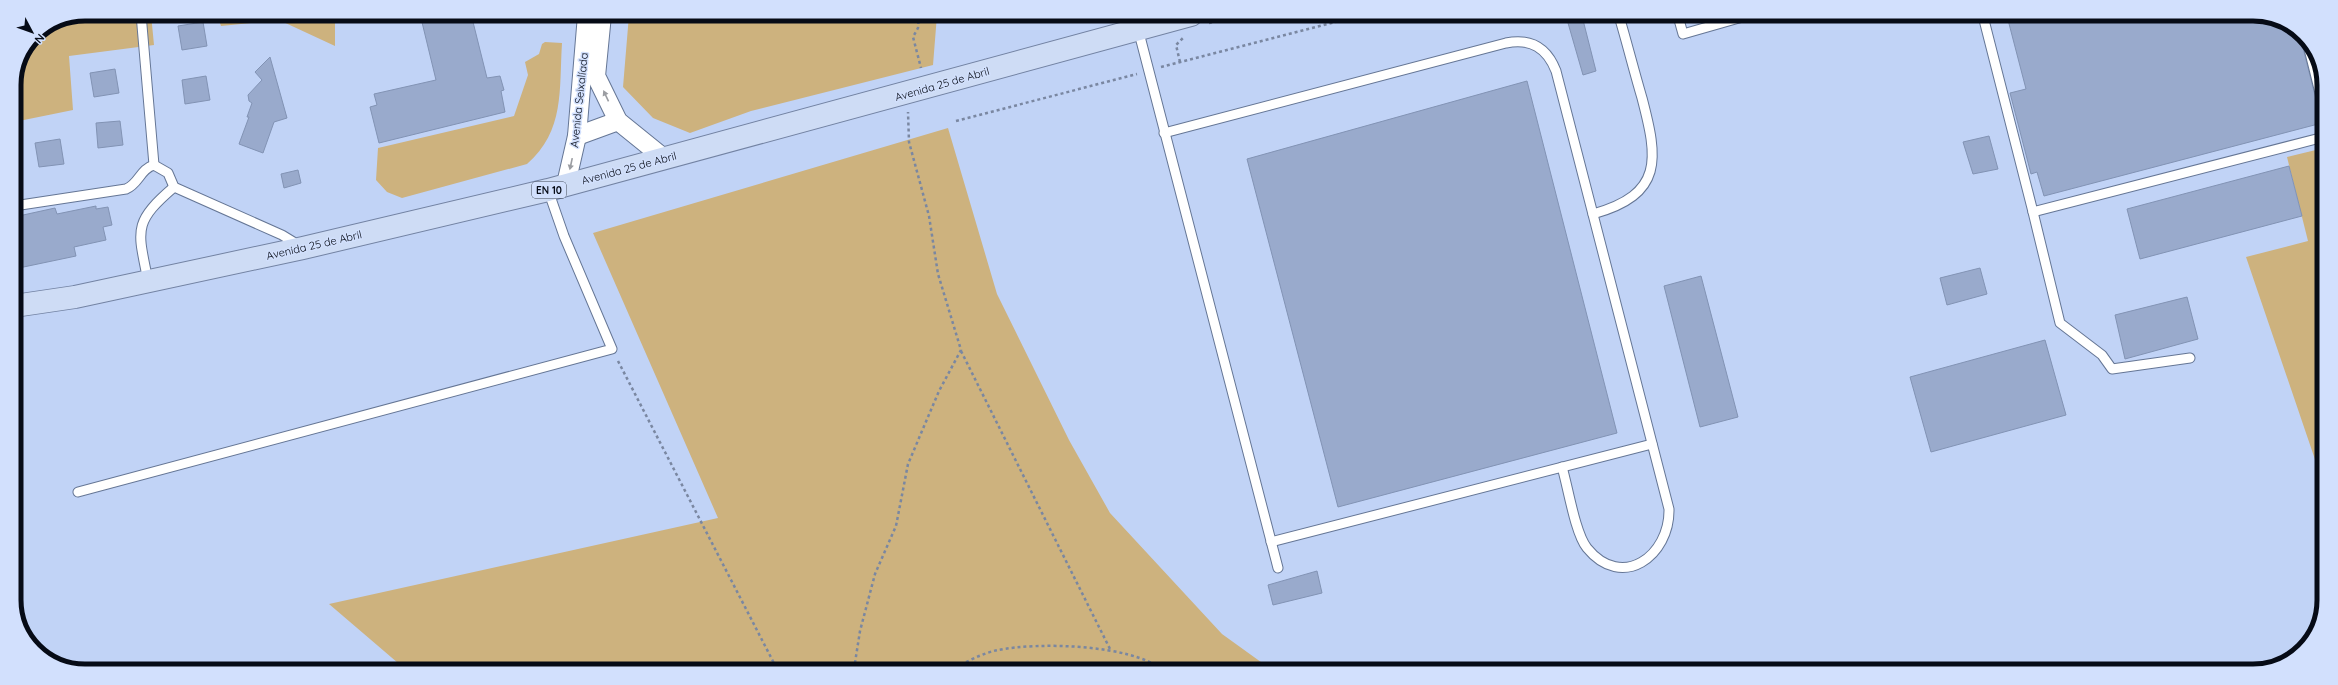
<svg xmlns="http://www.w3.org/2000/svg" width="2338" height="685" font-family="Quicksand,sans-serif">
<rect width="100%" height="100%" fill="#c1d3f6"/>
<g fill="#cdb27e">
<path d="M85,14H151L154,45L69,56L73,110L14,122C14,81 14,38 58,19C66,16 77,16 85,14Z"/>
<path d="M217,14H335V46L279,20L221,26Z"/>
<path d="M629,15H937L933,65L751,111L690,133L653,118L623,87Z"/>
<path d="M545,42L562,43C559,90 565,131 527,164L402,198L387,192L376,180L378,148L514,116L528,75L525,62L539,54L542,44Z"/>
<path d="M948,128L997,294L1069,440L1110,513L1222,634L1272,670L405,669L329,604L718,518L593,233Z"/>
<path d="M2324,148L2322,480L2246,257L2308,241L2287,157Z"/>
</g>
<g fill="#9ac" stroke="#8293b4">
<path d="M420,14H471L487,78L500,76L504,90L501,91L505,112L379,143L370,107L377,105L374,94L436,80Z"/>
<path d="M1566,16H1582L1596,71L1583,75Z"/>
<path d="M2007,16H2271L2300,36L2322,123L2044,196L2037,172L2031,174L2010,93L2026,89Z"/>
<path d="M203,22L207,46L182,50L178,26Z"/>
<path d="M270,57L287,118L274,122L263,153L239,144L249,117H247L252,103L249,101L248,95L262,80L255,72Z"/>
<path d="M115,69L119,93L94,97L90,73Z"/>
<path d="M206,76L210,100L185,104L182,80Z"/>
<path d="M1527,81L1617,433L1338,507L1247,159Z"/>
<path d="M120,121L123,145L98,148L96,123Z"/>
<path d="M1989,136L1998,169L1973,174L1963,142Z"/>
<path d="M60,139L64,164L39,167L35,143Z"/>
<path d="M2289,166L2302,216L2140,259L2127,209Z"/>
<path d="M298,170L301,183L284,188L281,174Z"/>
<path d="M96,206V209L108,207L112,225L103,227L106,240L74,247L76,256L14,269V217L55,208L57,214Z"/>
<path d="M1980,268L1987,294L1947,305L1940,278Z"/>
<path d="M1701,276L1738,417L1700,427L1664,286Z"/>
<path d="M2187,297L2198,339L2125,359L2115,315Z"/>
<path d="M2045,340L2066,415L1931,452L1910,377Z"/>
<path d="M1317,571L1322,593L1273,605L1268,585Z"/>
</g>
<g fill="none" stroke-linecap="round" stroke-linejoin="round">
<defs>
<g id="service">
<path d="M141,14L154,165"/>
<path d="M1678,16L1683,34L1746,16"/>
<path d="M1983,16L2033,212L2324,137"/>
<path d="M1138,29L1278,568"/>
<path d="M2307,41L2324,109"/>
<path d="M1164,133L1506,43C1531,38 1547,48 1556,71L1669,509C1670,556 1622,591 1587,548C1575,533 1568,487 1562,467"/>
<path d="M14,206L126,189C139,184 140,169 154,165L168,173L174,187L282,235L300,246"/>
<path d="M2033,212L2060,323L2102,355L2112,369L2190,358"/>
<path d="M1593,214C1664,194 1658,159 1642,98C1634,71 1627,43 1619,16"/>
<path d="M148,281C138,230 132,223 174,187"/>
<path d="M78,492L612,349L564,236L548,190"/>
<path d="M1271,542L1652,444"/>
</g>
<g id="minor">
<path d="M602,15L596,76L618,121L665,159"/>
<path d="M577,136L618,121"/>
<path d="M566,184L577,136L587,15"/>
</g>
<path id="primary" d="M14,306L75,297L303,248L548,190L1191,15"/>
</defs>
<use href="#service" stroke="#657695" stroke-width="11"/>
<use href="#minor" stroke="#657695" stroke-width="20"/>
<use href="#primary" stroke="#7383a3" stroke-width="24"/>
<g stroke="#7a87a1" stroke-width="2.5" stroke-dasharray="3 3" stroke-linecap="butt">
<path d="M919,15L918,28L913,37L921,68"/>
<path d="M1209,23L1238,15"/>
<path d="M1180,62L1176,45L1183,38"/>
<path d="M1161,67L1362,15"/>
<path d="M956,121L1137,74"/>
<path d="M961,351L1111,651"/>
<path d="M618,361L777,669"/>
<path d="M854,669L860,631L875,574L896,526L908,464L939,391L961,350L938,274L929,216L909,142L908,112"/>
<path d="M950,670C965,663 982,653 998,650C1039,642 1130,644 1163,670"/>
</g>
<use href="#service" stroke="#fff" stroke-width="9"/>
<use href="#minor" stroke="#fff" stroke-width="18"/>
<use href="#primary" stroke="#cedcf5" stroke-width="22"/>
</g>
<defs><path id="oneway-solid" d="M-6-.8H1V-3.2L6.5 0L1 3.2V.8H-6Z"/></defs>
<g fill="#9b9da2">
<use href="#oneway-solid" transform="translate(606 96) rotate(-115)"/>
<use href="#oneway-solid" transform="translate(571 164) rotate(102)"/>
</g>
<g text-anchor="middle" stroke-width="3" stroke-linejoin="round" paint-order="stroke">
<rect fill="#d2e0fd" stroke="#434b5b" stroke-width="1" x="532" y="182" width="34" height="16" rx="3"/>
<g font-size="10" font-weight="bold" fill="#060b16">
<text x="549" y="194">EN 10</text>
</g>
<g font-size="11" fill="#060b16" stroke="#d2e0fd">
<text transform="translate(942 84) rotate(-16)" y="4">Avenida 25 de Abril</text>
<text transform="translate(579 100) rotate(-84)" y="4">Avenida Seixalíada</text>
<text transform="translate(629 168) rotate(-15)" y="4">Avenida 25 de Abril</text>
<text transform="translate(314 245) rotate(-13)" y="4">Avenida 25 de Abril</text>
</g>
</g>
<path d="M0 0H2338V685H0ZM85 21H2253A64 64 0 0 1 2317 85V600A64 64 0 0 1 2253 664H85A64 64 0 0 1 21 600V85A64 64 0 0 1 85 21Z" fill="#d2e0fd" fill-rule="evenodd"/>
<path fill="none" stroke="#060b16" stroke-width="5" d="M85 21H2253A64 64 0 0 1 2317 85V600A64 64 0 0 1 2253 664H85A64 64 0 0 1 21 600V85A64 64 0 0 1 85 21Z"/>
<g transform="translate(32 32) rotate(131)" stroke="#d2e0fd" stroke-width="3" paint-order="stroke">
<path d="M0-3L7 15L0 10L-7 15Z" fill="#060b16"/>
<text y="-6" font-size="11" font-weight="bold" text-anchor="middle" fill="#060b16">N</text>
</g>
</svg>
